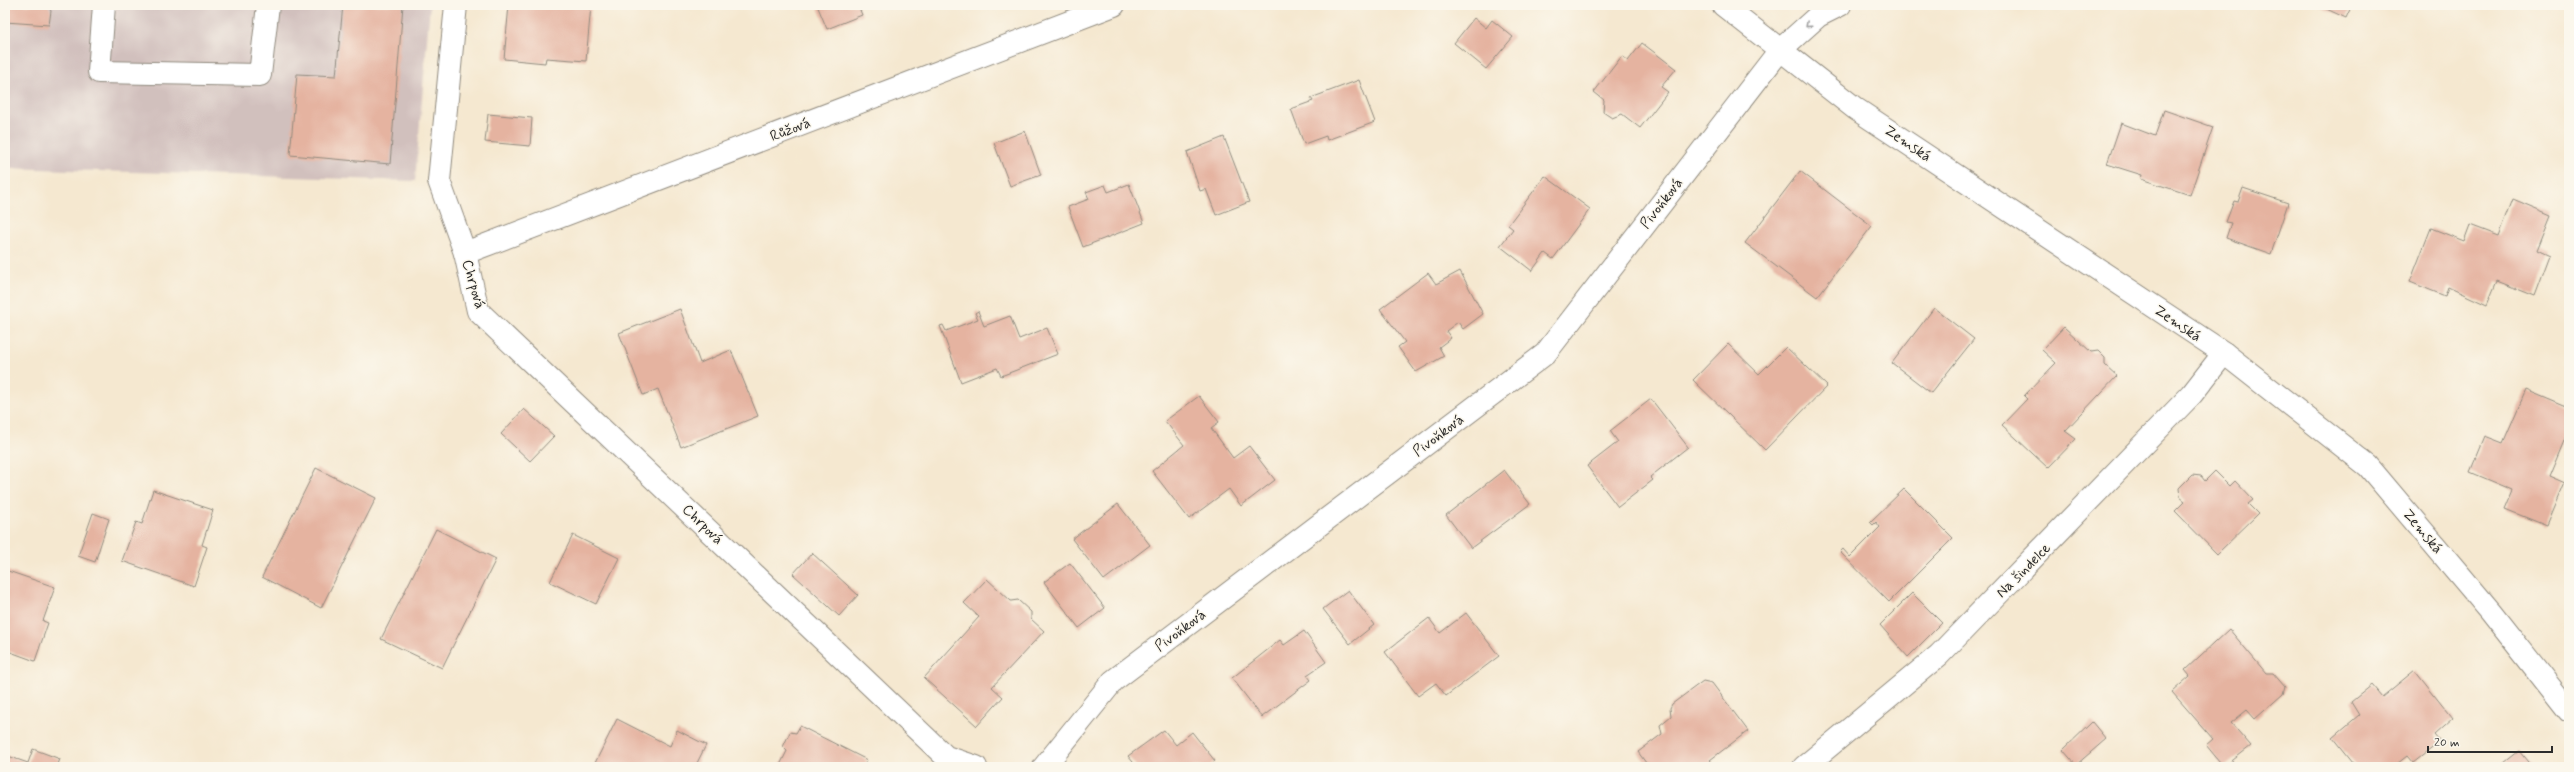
<svg xmlns="http://www.w3.org/2000/svg" width="2574" height="772" font-family="Mynerve,sans-serif">
<rect width="100%" height="100%" fill="#fbf7ec"/>
<filter id="ink" filterUnits="userSpaceOnUse"><feTurbulence type="fractalNoise" baseFrequency=".025" numOctaves="2"/><feDisplacementMap in="SourceGraphic" scale="8" xChannelSelector="R" yChannelSelector="G"/><feConvolveMatrix kernelMatrix="1 2 1 2 8 2 1 2 1" color-interpolation-filters="sRGB"/></filter>
<filter id="wash" filterUnits="userSpaceOnUse"><feTurbulence type="fractalNoise" baseFrequency=".012" numOctaves="4" result="noise"/><feDisplacementMap in="SourceGraphic" scale="16" xChannelSelector="R" yChannelSelector="G"/><feGaussianBlur stdDeviation="0.9" result="paint"/><feColorMatrix in="noise" values="0 0 0 0 0 0 0 0 0 0 0 0 0 0 0 0 0 1.4 0 .05"/><feComposite in="paint" operator="in"/></filter>
<g filter="url(#wash)">
<rect width="100%" height="100%" fill="#f5e8d0"/>
<path fill="#d1c0bd" d="M5,5H430L415,181L5,168Z"/>
<g id="blocks">
<g fill="#e5b3a0">
<path d="M5,5H48L51,11L49,25L5,22Z"/>
<path d="M343,5H403L390,164L290,155L297,74L336,76Z"/>
<path d="M509,5H591L586,61L546,58L545,63L504,59Z"/>
<path d="M817,5H858L862,15L827,29Z"/>
<path d="M2318,5H2352L2346,18Z"/>
<path d="M1474,18L1486,28L1492,20L1513,37L1486,69L1454,43Z"/>
<path d="M1642,43L1676,69L1661,87L1668,92L1640,128L1622,114L1612,118L1603,112L1604,100L1594,92L1622,56L1628,61Z"/>
<path d="M1359,80L1375,122L1327,140L1326,136L1304,144L1291,109L1313,101L1311,98Z"/>
<path d="M2164,110L2213,127L2190,195L2141,179L2142,175L2107,164L2121,123L2155,136Z"/>
<path d="M488,114L532,118L530,146L485,142Z"/>
<path d="M1025,131L1041,175L1010,186L994,143Z"/>
<path d="M1224,137L1249,202L1216,215L1206,189L1200,191L1187,152Z"/>
<path d="M1800,171L1872,226L1817,297L1745,243Z"/>
<path d="M1545,176L1590,209L1553,259L1545,253L1532,271L1500,246L1513,229L1508,225Z"/>
<path d="M1129,184L1144,223L1083,247L1068,207L1089,199L1086,192L1105,185L1108,192Z"/>
<path d="M2243,188L2288,203L2271,254L2226,238L2231,223L2226,222L2234,201L2238,202Z"/>
<path d="M2513,199L2551,215L2537,250L2550,256L2535,296L2497,281L2487,305L2448,287L2445,296L2410,282L2431,228L2464,241L2470,225L2499,236Z"/>
<path d="M1460,271L1483,314L1463,329L1458,322L1446,331L1451,338L1439,347L1444,356L1416,372L1398,347L1405,342L1380,309L1428,273L1436,284Z"/>
<path d="M1934,308L1974,339L1931,393L1892,363Z"/>
<path d="M680,309L700,363L731,350L758,416L681,447L658,389L643,395L619,333Z"/>
<path d="M978,311L984,326L1010,316L1019,339L1047,328L1058,354L1001,376L997,368L961,382L940,326L943,325L946,331L978,319L975,313Z"/>
<path d="M2064,327L2091,352L2098,351L2105,358V365L2117,376L2065,431L2076,439L2048,468L2002,425L2027,399L2024,396L2056,363L2042,350Z"/>
<path d="M1728,344L1759,374L1786,347L1827,386L1765,450L1693,380Z"/>
<path d="M2526,390L2569,408V428L2549,476L2565,483L2547,526L2505,509L2513,490L2470,472L2485,436L2503,443Z"/>
<path d="M1199,396L1219,422L1211,428L1233,458L1249,446L1275,480L1241,506L1229,489L1189,519L1152,471L1184,445L1165,421Z"/>
<path d="M1651,399L1688,447L1650,477L1653,480L1618,507L1587,466L1618,442L1610,431Z"/>
<path d="M524,409L554,436L530,461L501,434Z"/>
<path d="M316,468L376,498L321,608L262,577Z"/>
<path d="M1504,470L1530,504L1471,548L1446,515Z"/>
<path d="M2215,471L2230,486L2235,481L2253,500L2248,504L2258,514L2217,554L2175,511L2185,501L2180,497L2179,488L2192,475L2201,476L2205,481Z"/>
<path d="M1904,489L1953,538L1889,602L1840,552L1843,549L1850,557L1880,527L1876,522L1873,525L1870,522Z"/>
<path d="M153,490L213,510L202,545L207,547L194,586L122,561L136,522L142,524Z"/>
<path d="M1118,504L1150,545L1104,580L1072,539Z"/>
<path d="M93,513L109,519L95,562L78,556Z"/>
<path d="M436,529L496,559L442,668L381,639Z"/>
<path d="M573,535L619,558L596,604L550,582Z"/>
<path d="M812,553L858,595L839,616L793,574Z"/>
<path d="M1070,563L1105,608L1079,628L1044,582Z"/>
<path d="M5,570L55,587L43,621L48,623L35,661L5,650Z"/>
<path d="M987,579L1011,601L1018,600L1031,612V619L1044,631L992,687L1003,697L977,726L924,678L979,617L964,603Z"/>
<path d="M1348,590L1374,625L1350,644L1323,609Z"/>
<path d="M1912,593L1942,623L1908,657L1880,625Z"/>
<path d="M1466,613L1499,656L1446,696L1436,683L1418,696L1385,652L1429,618L1440,633Z"/>
<path d="M2229,629L2266,673H2273L2285,687L2283,694L2255,719L2247,710L2231,723L2251,746L2224,767L2206,745L2213,739L2172,692L2190,676L2185,670Z"/>
<path d="M1304,631L1326,662L1307,675L1311,680L1262,717L1232,678L1280,640L1284,645Z"/>
<path d="M2415,670L2453,718L2434,735L2440,742L2413,763L2407,756L2393,767H2357L2333,737L2359,715L2351,702L2372,685L2382,697Z"/>
<path d="M1703,681L1712,683L1748,731L1710,760L1713,763L1707,767H1649L1638,752L1662,734L1660,725L1671,716L1670,708L1672,704Z"/>
<path d="M617,719L670,746L677,730L706,745L695,767H593Z"/>
<path d="M2092,722L2106,739L2076,765L2063,750Z"/>
<path d="M800,726L867,760L863,767H779L787,751L783,747L790,732L796,733Z"/>
<path d="M1164,730L1176,745L1192,732L1215,761L1208,767H1137L1128,756Z"/>
<path d="M33,749L60,759L57,767H5V755L28,763Z"/>
<path d="M2519,751L2532,767H2499Z"/>
</g>
</g>
</g>
<g filter="url(#ink)">
<use href="#blocks" fill-opacity="0" stroke="#908a7e" stroke-width="1"/>
<g fill="none" stroke-linecap="round" stroke-linejoin="round">
<defs>
<g id="service">
<path d="M104,5L99,72L260,75L268,5"/>
<path d="M456,5L439,181L465,253"/>
</g>
<g id="minor">
<path d="M1723,5L1856,109L2224,353L2368,466L2491,612L2569,711"/>
<path d="M976,767L946,757L478,311L465,253L1114,5"/>
<path d="M1044,767L1113,681L1545,354L1780,50L1818,16L1840,5"/>
<path d="M1804,767L1939,655L2192,394L2224,353"/>
</g>
</defs>
<use href="#service" stroke="#908a7e" stroke-width="24"/>
<use href="#minor" stroke="#908a7e" stroke-width="24"/>
<use href="#service" stroke="#fff" stroke-width="22"/>
<use href="#minor" stroke="#fff" stroke-width="22"/>
</g>
<defs><path id="oneway-chevron" d="M-2-3.5L2.5 0L-2 3.5" fill="none" stroke-width="1.6" stroke-linecap="round" stroke-linejoin="round"/></defs>
<use stroke="#a0a0a0" href="#oneway-chevron" transform="translate(1808 25) rotate(138)"/>
</g>
<g text-anchor="middle" stroke-width="3" stroke-linejoin="round" paint-order="stroke">
<g font-size="15" fill="#2b2b2b" stroke="#fbf7ec">
<text transform="translate(790 129) rotate(-21)" y="5">Růžová</text>
<text transform="translate(1908 143) rotate(34)" y="5">Zemská</text>
<text transform="translate(1661 203) rotate(-52)" y="5">Pivoňková</text>
<text transform="translate(474 284) rotate(74)" y="5">Chrpová</text>
<text transform="translate(2178 323) rotate(34)" y="5">Zemská</text>
<text transform="translate(1438 435) rotate(-37)" y="5">Pivoňková</text>
<text transform="translate(703 524) rotate(44)" y="5">Chrpová</text>
<text transform="translate(2423 531) rotate(50)" y="5">Zemská</text>
<text transform="translate(2023 570) rotate(-45)" y="5">Na šindelce</text>
<text transform="translate(1180 630) rotate(-37)" y="5">Pivoňková</text>
</g>
</g>
<rect width="2574" height="772" fill="none" stroke="#fbf7ec" stroke-width="20"/>
<path d="M2428 746v6h124v-6" fill="none" stroke="#2b2b2b" stroke-width="2"/>
<text x="2434" y="746" font-size="12" fill="#2b2b2b" stroke="#fbf7ec" stroke-width="3" paint-order="stroke">20 m</text>
</svg>
